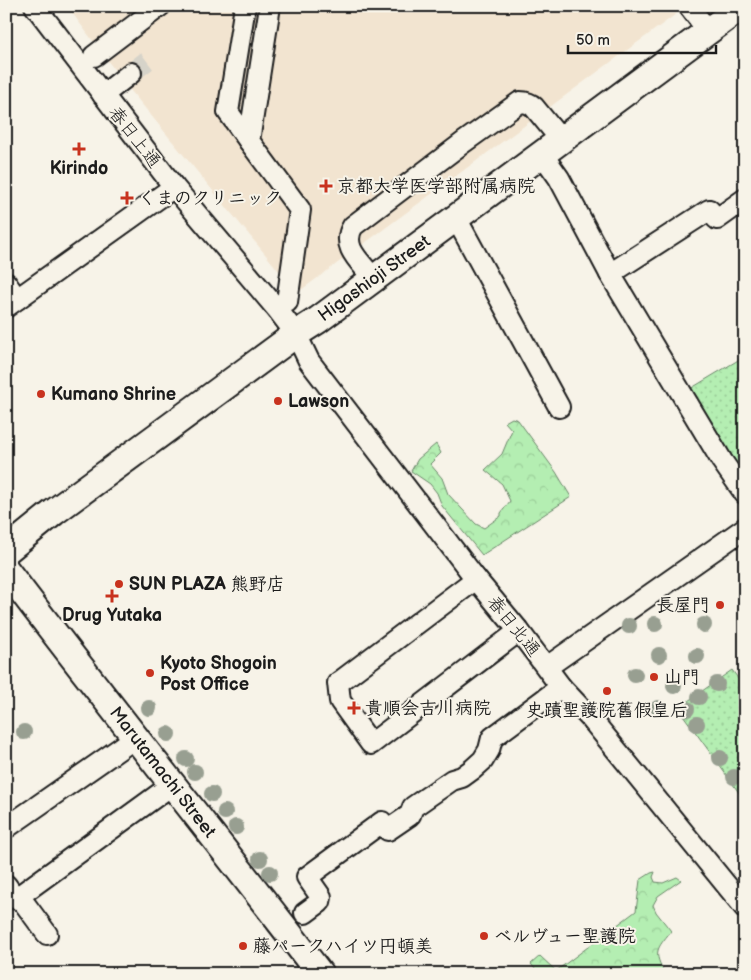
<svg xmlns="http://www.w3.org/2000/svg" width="751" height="980" font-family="'Balsamiq Sans','Klee One',sans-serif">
<defs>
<pattern id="forest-crowns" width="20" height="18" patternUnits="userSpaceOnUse" patternTransform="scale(1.25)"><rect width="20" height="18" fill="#b4eeb2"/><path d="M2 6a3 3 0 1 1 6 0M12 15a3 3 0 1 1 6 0" fill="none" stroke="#9acc98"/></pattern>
<pattern id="garden-dots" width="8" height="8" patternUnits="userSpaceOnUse" patternTransform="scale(1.25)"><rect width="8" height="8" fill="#b4eeb2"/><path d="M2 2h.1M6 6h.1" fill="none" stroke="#9acc98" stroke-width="1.8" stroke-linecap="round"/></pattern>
</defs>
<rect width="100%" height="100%" fill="#f7f3e8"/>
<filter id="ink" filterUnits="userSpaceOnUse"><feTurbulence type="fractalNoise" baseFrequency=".02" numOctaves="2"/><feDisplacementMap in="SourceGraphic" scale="10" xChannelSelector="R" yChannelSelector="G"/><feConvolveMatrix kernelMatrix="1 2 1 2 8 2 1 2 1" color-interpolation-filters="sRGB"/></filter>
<g filter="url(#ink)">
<path fill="#f2e4d0" d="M67,6H687L297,293L122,80Z"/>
<g fill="url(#forest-crowns)" stroke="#688567">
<path d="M512,418L518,420L556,472L571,497L482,555L442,506L437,493L430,484L411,471L418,459L436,444L441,453L430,464L442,478L448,494L476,524L484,528L501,516V513L510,501L502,484L485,470L502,454L512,430L505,422Z"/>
<path d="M655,872L653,877L655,882L663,883L677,877L681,880L658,896L653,905L656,912L671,931C656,950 653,951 665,974H539L531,964L540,956L556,971L636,911L640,880L651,873Z"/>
</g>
<g fill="url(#garden-dots)" stroke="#688567">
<path d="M745,356V486L685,392Z"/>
<path d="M732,670L745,688V801L678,708Z"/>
</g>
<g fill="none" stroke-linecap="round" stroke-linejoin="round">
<path stroke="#d6d3c9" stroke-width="20" stroke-dasharray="20 10" stroke-linecap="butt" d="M131,73L153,56"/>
<defs>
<g id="minor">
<path d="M35,6L174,187L277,309L296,334L309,361L476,579L519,631L561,687L592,720L745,908"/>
<path d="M245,6L228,112L249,141"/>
<path d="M270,6L249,141L300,210L287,302"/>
<path d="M689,6L708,31"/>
<path d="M94,56L160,6"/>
<path d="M103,95L131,73"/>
<path d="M542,154L559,178L610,274L722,461L745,494"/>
<path d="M456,218L559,407"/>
<path d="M610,274L709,210L717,219L745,199"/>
<path d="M374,279C361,262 340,247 353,226L464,142L520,102C526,102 530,103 534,107L561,140"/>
<path d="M6,283L17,299"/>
<path d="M6,307L174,187"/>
<path d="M476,579L338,683L340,701L371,744L519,631"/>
<path d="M547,667L745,528"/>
<path d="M6,828L135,738"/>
<path d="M6,885L16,899L19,896L47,934"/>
<path d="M19,896L173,784"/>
<path d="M305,913L320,902L321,897L307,877L382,822L388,830L410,815L413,807L452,780L462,777L473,769L483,760L489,750L492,738L561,687"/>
</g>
<g id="major">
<path d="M6,551L54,512L296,334L318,320L742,6"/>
<path d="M6,570C109,706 216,838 320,974"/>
</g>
</defs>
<use href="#minor" stroke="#1c1c1c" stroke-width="24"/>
<use href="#major" stroke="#1c1c1c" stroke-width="30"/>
<use href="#minor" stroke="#f7f3e8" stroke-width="20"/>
<use href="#major" stroke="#f7f3e8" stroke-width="26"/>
</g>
<g fill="#989f91">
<circle cx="655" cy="624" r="8"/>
<circle cx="704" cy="625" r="8"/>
<circle cx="629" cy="626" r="8"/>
<circle cx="659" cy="655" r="8"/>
<circle cx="697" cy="656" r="8"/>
<circle cx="635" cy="675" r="8"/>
<circle cx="717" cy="684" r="8"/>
<circle cx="674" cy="686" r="8"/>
<circle cx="699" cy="697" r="8"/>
<circle cx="149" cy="708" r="8"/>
<circle cx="658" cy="708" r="8"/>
<circle cx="687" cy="709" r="8"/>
<circle cx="697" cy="724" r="8"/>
<circle cx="24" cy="732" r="8"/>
<circle cx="168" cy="734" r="8"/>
<circle cx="720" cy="758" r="8"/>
<circle cx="186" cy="759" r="8"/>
<circle cx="195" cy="772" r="8"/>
<circle cx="734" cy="777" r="8"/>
<circle cx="212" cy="794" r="8"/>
<circle cx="225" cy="812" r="8"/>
<circle cx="236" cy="827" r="8"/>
<circle cx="260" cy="859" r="8"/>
<circle cx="270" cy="873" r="8"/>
</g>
</g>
<g fill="#c8321e" stroke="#f7f3e8" stroke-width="2">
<path d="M76.5 141.5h5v5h5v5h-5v5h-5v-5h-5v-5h5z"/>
<path d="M323.5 178.5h5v5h5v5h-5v5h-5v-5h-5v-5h5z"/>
<path d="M124.5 190.5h5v5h5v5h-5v5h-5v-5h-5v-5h5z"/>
<circle cx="41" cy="394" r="5"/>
<circle cx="278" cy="401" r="5"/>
<circle cx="119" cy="584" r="5"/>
<path d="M109.5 588.5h5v5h5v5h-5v5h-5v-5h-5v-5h5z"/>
<circle cx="720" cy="605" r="5"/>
<circle cx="150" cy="673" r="5"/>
<circle cx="654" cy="677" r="5"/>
<circle cx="607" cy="691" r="5"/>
<path d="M351.5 700.5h5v5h5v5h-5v5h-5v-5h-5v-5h5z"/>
<circle cx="484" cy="936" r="5"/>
<circle cx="243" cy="946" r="5"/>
</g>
<g text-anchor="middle" stroke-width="4" stroke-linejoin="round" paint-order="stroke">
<g font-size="18" fill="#1c1c1c" stroke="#f7f3e8">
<text transform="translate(135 137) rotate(52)" y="6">春日上通</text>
<text transform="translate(374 278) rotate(-36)" y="6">Higashioji Street</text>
<text transform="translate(514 626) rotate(51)" y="6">春日北通</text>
<text transform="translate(163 772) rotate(52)" y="6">Marutamachi Street</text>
</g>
<g font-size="18" font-weight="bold" fill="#1c1c1c" stroke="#f7f3e8" text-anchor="start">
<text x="79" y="174" text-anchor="middle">Kirindo</text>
<text x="337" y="192">京都大学医学部附属病院</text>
<text x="138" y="204">くまのクリニック</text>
<text x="51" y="400">Kumano Shrine</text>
<text x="288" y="407">Lawson</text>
<text x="129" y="590">SUN PLAZA 熊野店</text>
<text x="710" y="611" text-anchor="end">長屋門</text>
<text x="112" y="621" text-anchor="middle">Drug Yutaka</text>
<text x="160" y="669">Kyoto Shogoin<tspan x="160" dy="21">Post Office</tspan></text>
<text x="664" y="683">山門</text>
<text x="365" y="714">貴順会吉川病院</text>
<text x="607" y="716" text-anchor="middle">史蹟聖護院舊假皇后</text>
<text x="494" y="942">ベルヴュー聖護院</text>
<text x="253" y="952">藤パークハイツ円頓美</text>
</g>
</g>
<rect width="751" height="980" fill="none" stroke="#f7f3e8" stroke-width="25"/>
<rect x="12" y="12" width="726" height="955" fill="none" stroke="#1c1c1c" stroke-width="2" filter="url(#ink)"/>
<path d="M568 45v8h148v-8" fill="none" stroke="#1c1c1c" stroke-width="2.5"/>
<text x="576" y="45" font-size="15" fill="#1c1c1c" stroke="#f7f3e8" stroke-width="4" paint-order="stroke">50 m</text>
</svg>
